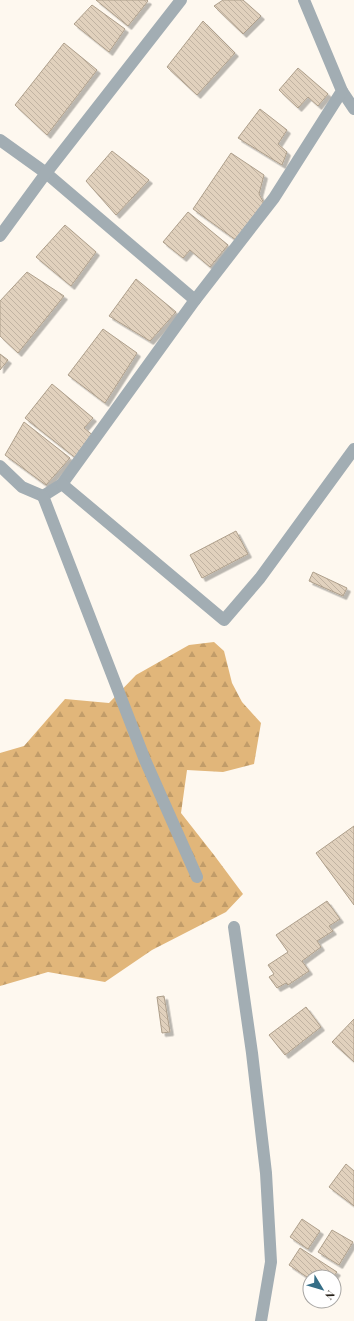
<svg xmlns="http://www.w3.org/2000/svg" width="354" height="1321" font-family="'Playfair Display',serif">
<defs>
<pattern id="forest-firs" width="22" height="20" patternUnits="userSpaceOnUse"><rect width="22" height="20" fill="#e1b67a"/><path d="M5 1l3.5 6h-7zM16 11l3.5 6h-7z" fill="#c19c69"/></pattern>
<pattern id="building-back-hatch" width="6" height="6" patternUnits="userSpaceOnUse"><rect width="6" height="6" fill="#e1d1bd"/><path d="M-1 5l2 2M0 0l6 6M5-1l2 2" fill="none" stroke="#c1b3a2"/></pattern>
<filter id="shadow"><feDropShadow dx="3.5" dy="3.5" stdDeviation="0" flood-color="#0004"/></filter>
</defs>
<rect width="100%" height="100%" fill="#fef8ef"/>
<path fill="url(#forest-firs)" d="M214,642L224,651L232,683L242,702L261,723L254,764L223,772L187,770L181,813L214,855L243,894L226,912L152,950L105,982L48,972L0,986V753L24,746L65,699L109,703L136,675L189,645Z"/>
<g fill="url(#building-back-hatch)" stroke="#ae9f8b" filter="url(#shadow)">
<path d="M96,0H147L148,1L128,26Z"/>
<path d="M223,0H243L261,16L243,34L214,6Z"/>
<path d="M92,5L125,29L109,52L74,24Z"/>
<path d="M203,21L235,53L197,95L167,67Z"/>
<path d="M64,43L97,70L47,135L15,105Z"/>
<path d="M298,68L328,94L318,106L308,97L298,108L279,90Z"/>
<path d="M260,109L287,130L278,144L287,152L282,165L238,138Z"/>
<path d="M112,151L149,180L116,215L86,181Z"/>
<path d="M231,153L264,175L259,194L266,207L236,240L193,209Z"/>
<path d="M188,212L228,245L210,267L190,250L183,258L163,242Z"/>
<path d="M65,225L96,252L71,286L36,257Z"/>
<path d="M27,272L64,296L18,353L0,336V301Z"/>
<path d="M136,279L176,312L150,341L109,316Z"/>
<path d="M103,329L137,353L105,403L68,375Z"/>
<path d="M0,354L8,360L0,370Z"/>
<path d="M52,384L93,418L84,428L95,437L77,459L25,418Z"/>
<path d="M24,422L70,458L46,485L5,455Z"/>
<path d="M236,531L248,554L202,578L190,555Z"/>
<path d="M313,572L347,588L343,596L309,581Z"/>
<path d="M354,826V905L316,853Z"/>
<path d="M327,901L340,919L329,926L333,931L317,941L321,947L302,961L309,971L288,985L286,983L277,988L269,977L274,974L268,965L288,952L276,935Z"/>
<path d="M164,996L170,1032L162,1033L157,997Z"/>
<path d="M306,1007L321,1027L285,1055L269,1035Z"/>
<path d="M354,1019V1062L332,1042Z"/>
<path d="M346,1164L354,1171V1206L329,1187Z"/>
<path d="M302,1219L320,1231L308,1249L290,1237Z"/>
<path d="M332,1230L353,1242L339,1265L318,1252Z"/>
<path d="M300,1248L337,1272L333,1277H310V1279L289,1265Z"/>
</g>
<g fill="none" stroke-linecap="round" stroke-linejoin="round">
<g stroke="#a2adb3" stroke-width="12">
<path d="M342,91L354,109"/>
<path d="M0,140L46,173L195,300"/>
<path d="M0,236L46,173L181,0"/>
<path d="M0,466L22,487L43,496L62,484L195,300L274,198L342,91L304,0"/>
<path d="M62,484L224,620L260,578L354,449"/>
<path d="M43,496L145,760L197,877"/>
<path d="M234,927L252,1053L266,1173L271,1262L261,1321"/>
</g>
</g>
<g transform="translate(322 1289) rotate(128)"><circle r="19" fill="#ffffff" stroke="#a7a5a2"/>
<path d="M0-3L7 15L0 10L-7 15Z" fill="#356e87"/>
<text y="-6" font-size="11" font-weight="bold" text-anchor="middle" fill="#241e16">N</text>
</g>
</svg>
